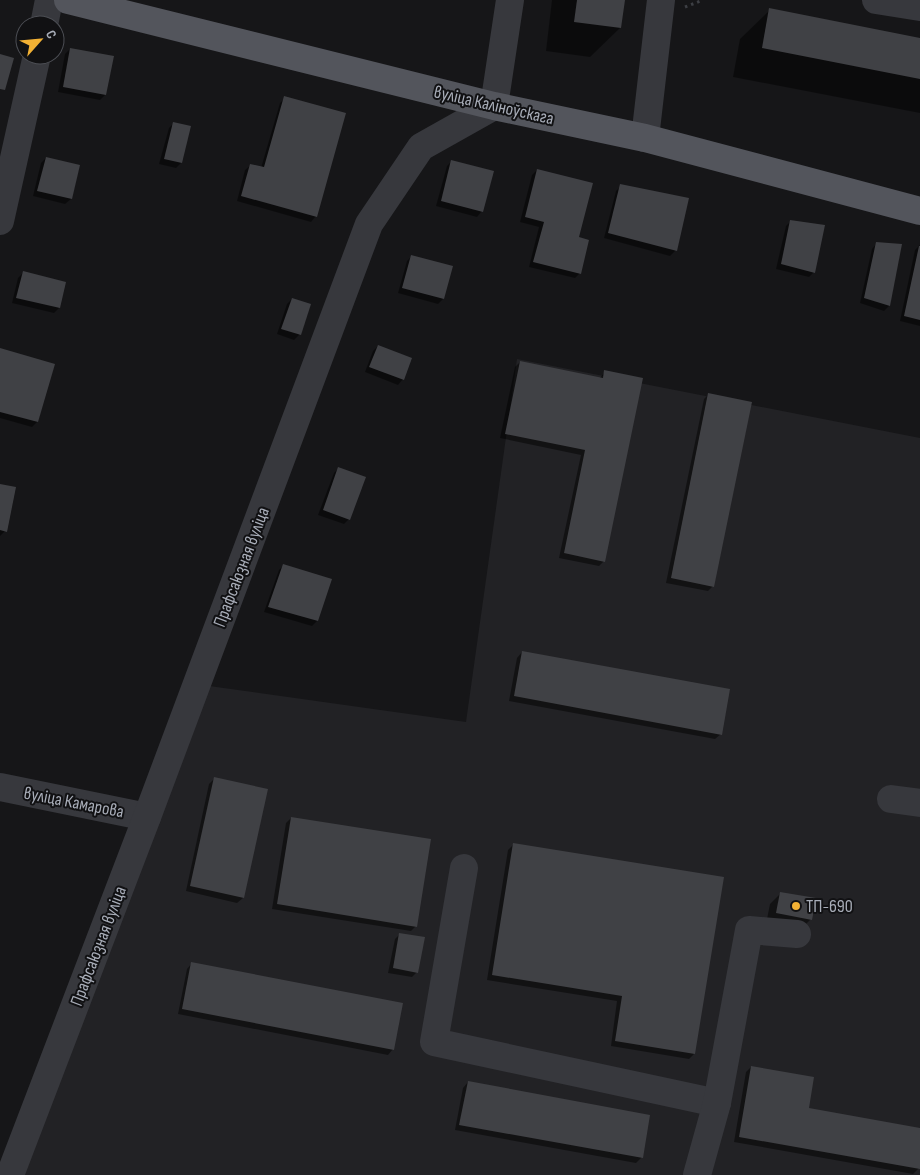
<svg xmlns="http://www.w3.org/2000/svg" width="920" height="1175" font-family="'Sofia Sans Condensed',sans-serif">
<rect width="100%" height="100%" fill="#161618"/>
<path fill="#222225" d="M517,359L920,438V1175H11L202,685L466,722Z"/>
<g fill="#0007">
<path d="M552,0H623L620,28L590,57L546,51Z"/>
<path d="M770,10L920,39V113L733,77L740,39Z"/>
<path d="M70,49L105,95L100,100L58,92L65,54Z"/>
<path d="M285,98L316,216L311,222L237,201L245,170L251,165L261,168L280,103Z"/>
<path d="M174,123L181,163L176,168L159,164L169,128Z"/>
<path d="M46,158L71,199L65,204L33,196L41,163Z"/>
<path d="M452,161L482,211L477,217L436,206L447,166Z"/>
<path d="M537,170L577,238L580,273L575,278L529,267L539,227L520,222L532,175Z"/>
<path d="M621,186L687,199L675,251L670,256L604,238L616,191Z"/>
<path d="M791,221L814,272L809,277L776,269L786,226Z"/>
<path d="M877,243L889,306L884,311L860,303L872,249Z"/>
<path d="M920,245V326L900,321L915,250Z"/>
<path d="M412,256L443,299L438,304L398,293L407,261Z"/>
<path d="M23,273L59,308L54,313L12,303L18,278Z"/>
<path d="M292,299L309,305L299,335L294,340L277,334L287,304Z"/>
<path d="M378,346L403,379L398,385L365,372L373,351Z"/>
<path d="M0,350L53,365L37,422L32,427L0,418Z"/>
<path d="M520,362L599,379L605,372L604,561L599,566L559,558L581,455L500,438L515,367Z"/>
<path d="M709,394L713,586L708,591L666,583L704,399Z"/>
<path d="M339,468L349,519L344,524L318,515L334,473Z"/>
<path d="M0,485L5,531L0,536Z"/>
<path d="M284,565L317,621L312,626L264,612L279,570Z"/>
<path d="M522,652L721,734L715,739L509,701L517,658Z"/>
<path d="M215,778L266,790L243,898L237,903L186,891L209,784Z"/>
<path d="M291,818L416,926L411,931L272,909L286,823Z"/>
<path d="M513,845L694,1054L689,1059L611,1046L617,1001L487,980L508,850Z"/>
<path d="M781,893L811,919L800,930L766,924L770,904Z"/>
<path d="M400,934L417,972L412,977L388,973L395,939Z"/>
<path d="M192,963L393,1049L388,1055L178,1014L187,969Z"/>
<path d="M751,1067L807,1109L920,1129V1160L919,1168L913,1174L734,1142L746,1072Z"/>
<path d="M468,1082L649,1116L641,1158L636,1163L455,1130L463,1088Z"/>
</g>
<g fill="#404145">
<path d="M577,0H625L621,28L574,22Z"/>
<path d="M769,8L920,38V79L762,48Z"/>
<path d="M70,48L114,56L106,95L63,87Z"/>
<path d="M0,54L14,58L5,90L0,89Z"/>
<path d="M284,96L346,113L317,217L241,196L250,164L264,167Z"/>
<path d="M173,122L191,126L182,163L164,159Z"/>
<path d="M46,157L80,165L72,199L37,191Z"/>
<path d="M451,160L494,171L483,212L441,201Z"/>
<path d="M537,169L593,183L579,237L589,240L581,274L533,262L544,222L525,217Z"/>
<path d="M620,184L689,198L677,251L608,233Z"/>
<path d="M790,220L825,225L815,273L781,264Z"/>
<path d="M876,242L902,244L890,306L864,298Z"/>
<path d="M919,246H920V320L904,316Z"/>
<path d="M411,255L453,266L444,299L402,288Z"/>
<path d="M23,271L66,282L60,308L16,298Z"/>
<path d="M292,298L311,304L301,335L281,329Z"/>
<path d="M378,345L412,358L404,380L369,367Z"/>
<path d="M0,348L55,364L38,422L0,412Z"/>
<path d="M520,361L603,378L604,370L643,378L605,562L564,553L585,450L505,434Z"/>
<path d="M708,393L752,402L714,587L671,578Z"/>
<path d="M338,467L366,477L350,520L323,510Z"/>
<path d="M0,484L16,487L7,532L0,530Z"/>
<path d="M283,564L332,579L318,621L268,607Z"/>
<path d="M522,651L730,689L722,735L514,696Z"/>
<path d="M214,777L268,789L244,898L190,886Z"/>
<path d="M291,817L431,839L417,927L277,904Z"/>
<path d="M513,843L724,877L695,1054L615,1041L622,996L492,975Z"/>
<path d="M780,892L816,898L812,920L776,913Z"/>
<path d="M399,933L425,937L418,973L393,968Z"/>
<path d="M191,962L403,1003L394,1050L182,1009Z"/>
<path d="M751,1066L814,1077L809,1108L920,1128V1169L739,1137Z"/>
<path d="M468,1081L650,1115L643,1158L459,1125Z"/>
</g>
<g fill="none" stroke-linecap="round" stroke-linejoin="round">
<path stroke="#3d3f44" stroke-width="3" stroke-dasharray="2.5 4" stroke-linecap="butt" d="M685,7L703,0"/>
<g stroke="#37383d" stroke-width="28">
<path d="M876,0L920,7"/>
<path d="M44,25L49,0"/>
<path d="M645,138L661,0"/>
<path d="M0,221L37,55"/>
<path d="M0,787L147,817"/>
<path d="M891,799L920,803"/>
<path d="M464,868L434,1042L717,1103"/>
<path d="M10,1175L147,817L369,224L421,147L494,106L510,0"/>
<path d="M697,1175L717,1103L749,930L797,934"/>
</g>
<path stroke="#53555c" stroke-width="28" d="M68,0L494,106L645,138L920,211"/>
</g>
<circle fill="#f2b134" stroke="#111113" stroke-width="2" cx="796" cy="906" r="5"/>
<g text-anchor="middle" stroke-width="4" stroke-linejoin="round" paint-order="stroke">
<g font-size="18" fill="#a8adb8" stroke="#111113">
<text transform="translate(494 105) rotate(13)" y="6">вуліца Каліноўскага</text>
<text transform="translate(241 567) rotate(-69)" y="6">Прафсаюзная вуліца</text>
<text transform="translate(74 802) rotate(11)" y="6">вуліца Камарова</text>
<text transform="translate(98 946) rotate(-69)" y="6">Прафсаюзная вуліца</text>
</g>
<g font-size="18" fill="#a8adb8" stroke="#111113" text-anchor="start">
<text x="806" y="912">ТП-690</text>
</g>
</g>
<g transform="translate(40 40) rotate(63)"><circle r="24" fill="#111113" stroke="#4d4f55"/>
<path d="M0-4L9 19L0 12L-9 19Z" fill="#f2b134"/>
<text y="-8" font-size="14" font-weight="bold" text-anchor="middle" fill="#a8adb8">С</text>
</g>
</svg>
